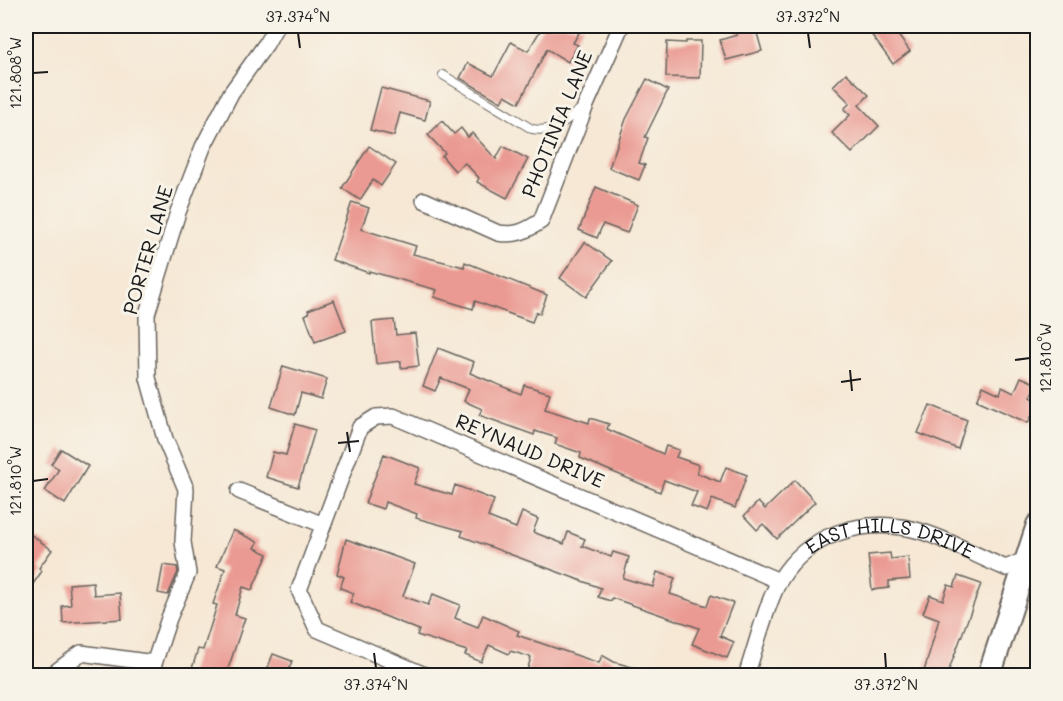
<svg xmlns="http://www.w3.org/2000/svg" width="1063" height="701" font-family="Mali,sans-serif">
<rect width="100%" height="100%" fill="#f7f3e8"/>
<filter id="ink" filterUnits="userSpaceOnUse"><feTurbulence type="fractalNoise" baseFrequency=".0167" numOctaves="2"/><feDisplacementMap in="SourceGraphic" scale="12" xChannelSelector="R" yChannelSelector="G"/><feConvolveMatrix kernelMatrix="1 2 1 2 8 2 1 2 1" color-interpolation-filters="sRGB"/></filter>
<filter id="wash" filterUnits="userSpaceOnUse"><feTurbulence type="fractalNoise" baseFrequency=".008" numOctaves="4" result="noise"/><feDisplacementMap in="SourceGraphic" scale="24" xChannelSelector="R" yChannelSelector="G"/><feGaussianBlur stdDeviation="1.35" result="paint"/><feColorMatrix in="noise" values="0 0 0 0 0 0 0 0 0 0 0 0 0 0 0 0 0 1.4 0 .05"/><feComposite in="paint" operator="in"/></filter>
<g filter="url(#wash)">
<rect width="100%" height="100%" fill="#f6e8d5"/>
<g id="blocks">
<g fill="#ea9a92">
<path d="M543,26H583L573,43L578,45L568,62L547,49L519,103L505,95L501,102L460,78L468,63L493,76L511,42L528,51Z"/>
<path d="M734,26H755L762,51L726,60L720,40L737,35Z"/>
<path d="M865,26H891L910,51L893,64Z"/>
<path d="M686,41H701L700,78L666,77L667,42L686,43Z"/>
<path d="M846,73L869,95L859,105L879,126L852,153L832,133L850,115L844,109L850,103L833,86Z"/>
<path d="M647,79L668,90L645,137L648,138L639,163L645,165L639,180L609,168L626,119Z"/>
<path d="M381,88L430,101L425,120L400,113L394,136L370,130Z"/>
<path d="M442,121L454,134L461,128L468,137L472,133L496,159L503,146L528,159L507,198L477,182L479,178L465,163L455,171L442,156L445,153L428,135Z"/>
<path d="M369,146L396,164L381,186L373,180L360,200L342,188Z"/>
<path d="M596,187L638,205L627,233L603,224L597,238L579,230Z"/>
<path d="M352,202L369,208L361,229L416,246L413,254L464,267L465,262L547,295L540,314L536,312L532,322L475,301L473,309L434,297L437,290L369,271V273L332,260Z"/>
<path d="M585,242L612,261L586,297L560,278Z"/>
<path d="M334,300L346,331L315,342L305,315L309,313L308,310Z"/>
<path d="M394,320L396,335L415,333L419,366L401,368V361L376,364L372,322Z"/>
<path d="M438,348L474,362L470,373L521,394L524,385L550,393L545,409L589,423L590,418L609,424L607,429L663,454L666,446L679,450L676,457L699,465L697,473L720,482L726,467L747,475L735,508L712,499L707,512L691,506L697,492L664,480L660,492L580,458L581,453L555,444L557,438L535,431L534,435L479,415L482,409L464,401L469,389L441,378L435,391L423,386Z"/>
<path d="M283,366L327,379L321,399L301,393L295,415L271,407Z"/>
<path d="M1021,377L1037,384L1031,397L1038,402L1028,423L977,400L983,386L1000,394L1002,387L1014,393Z"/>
<path d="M930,405L967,420L958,449L918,433Z"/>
<path d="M295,424L315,430L298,487L266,477L273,452L286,455Z"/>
<path d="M61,449L88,466L65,504L45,491L59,469L51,464Z"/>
<path d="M384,454L420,468L414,484L452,495L455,485L494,500L488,517L516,528L522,512L538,519L533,532L564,544L568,532L585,539L582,546L611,557L613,552L629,557L623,578L653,587L657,572L675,578L670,594L707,606L711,595L733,603L720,636L734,642L727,658L692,644L699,628L612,598L611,601L598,597L601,588L461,536L463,531L416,518L417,514L385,502L383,509L365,503Z"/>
<path d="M795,480L815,502L777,539L763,524L757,530L744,516L758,502L765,509Z"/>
<path d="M233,530L258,542L255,548L268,554L252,590L243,587L235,615L245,618L226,675H190L198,649L203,650L217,605L213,604L225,569L217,566Z"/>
<path d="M26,531L52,550L39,568L42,571L33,584L30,581L26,587Z"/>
<path d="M346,539L415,564L403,596L428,605L433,594L460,605L455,618L478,627L483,615L519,631L517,635L599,663L602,655L614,662L650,672V675H526L531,657L510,651L509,654L489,645L481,662L465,655L467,651L417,635L419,630L350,602L354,593L340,588L344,577L337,574Z"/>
<path d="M890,553L891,559L908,557L910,579L889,581V588L872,590L868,555Z"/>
<path d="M163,565L177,567L178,572L168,595L158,593Z"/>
<path d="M958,576L981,584L947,675H923L939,619L923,613L930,595L943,600L948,585L954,587Z"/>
<path d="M93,582L94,595L120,593L122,619L63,623L62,606L71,605L69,584Z"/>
<path d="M273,654L292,661L287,675H265Z"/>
</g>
</g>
</g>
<g filter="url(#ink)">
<use href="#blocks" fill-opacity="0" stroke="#68635d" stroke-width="1.5"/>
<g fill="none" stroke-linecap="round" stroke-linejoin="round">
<defs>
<path id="lane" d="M443,75L532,129C555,133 565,121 582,108"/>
<g id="street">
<path d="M424,200L498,233C516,236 526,231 541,221L586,105L621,26"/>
<path d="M239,491L321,524"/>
<path d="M50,676L81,653L154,663"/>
<path d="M150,676L169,618L188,573L183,542L186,489L165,439L148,378L147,314L178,212L203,147L231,93L266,44L276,26"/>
<path d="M427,676L317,629L299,590L360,427L376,417L393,416L779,581"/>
<path id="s1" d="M746,676C755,650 767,601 780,580C808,534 861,518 912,529C940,535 978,557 1006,568L1029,558"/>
</g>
<path id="secondary" d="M989,676L1038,525"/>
</defs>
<use href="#lane" stroke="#68635d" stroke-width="10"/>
<use href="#street" stroke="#68635d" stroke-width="18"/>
<use href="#secondary" stroke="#68635d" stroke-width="26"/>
<use href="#lane" stroke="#fff" stroke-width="8"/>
<use href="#street" stroke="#fff" stroke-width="15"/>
<use href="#secondary" stroke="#fff" stroke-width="22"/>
</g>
</g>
<path fill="none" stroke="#1c1c1c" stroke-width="2" d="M298,33L300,48M808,33L810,48M33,73L48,72M1015,360L1030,358M850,370L852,391M841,382L861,379M347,432L350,452M338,443L359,441M33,481L48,479M374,653L376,668M885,653L886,668"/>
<g text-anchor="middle" stroke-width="6" stroke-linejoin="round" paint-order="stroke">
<g font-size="20" fill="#1c1c1c" stroke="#f7f3e8">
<text transform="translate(557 124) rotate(-68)" y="7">PHOTINIA LANE</text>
<text transform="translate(148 250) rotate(-74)" y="7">PORTER LANE</text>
<text transform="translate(530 451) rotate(23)" y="7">REYNAUD DRIVE</text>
<text dy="7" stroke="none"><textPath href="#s1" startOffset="231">EAST HILLS DRIVE</textPath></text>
</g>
</g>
<rect width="1063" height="701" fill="none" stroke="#f7f3e8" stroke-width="66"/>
<rect x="33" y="33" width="997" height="635" fill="none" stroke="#1c1c1c" stroke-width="2"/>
<g font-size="15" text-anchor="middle" fill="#1c1c1c">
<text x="298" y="22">37.374°N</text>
<text x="808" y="22">37.372°N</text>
<text transform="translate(16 73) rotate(-90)" y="5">121.808°W</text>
<text transform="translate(1046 358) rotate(-90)" y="5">121.810°W</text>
<text transform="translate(16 481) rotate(-90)" y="5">121.810°W</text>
<text x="376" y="690">37.374°N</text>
<text x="886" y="690">37.372°N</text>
</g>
</svg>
